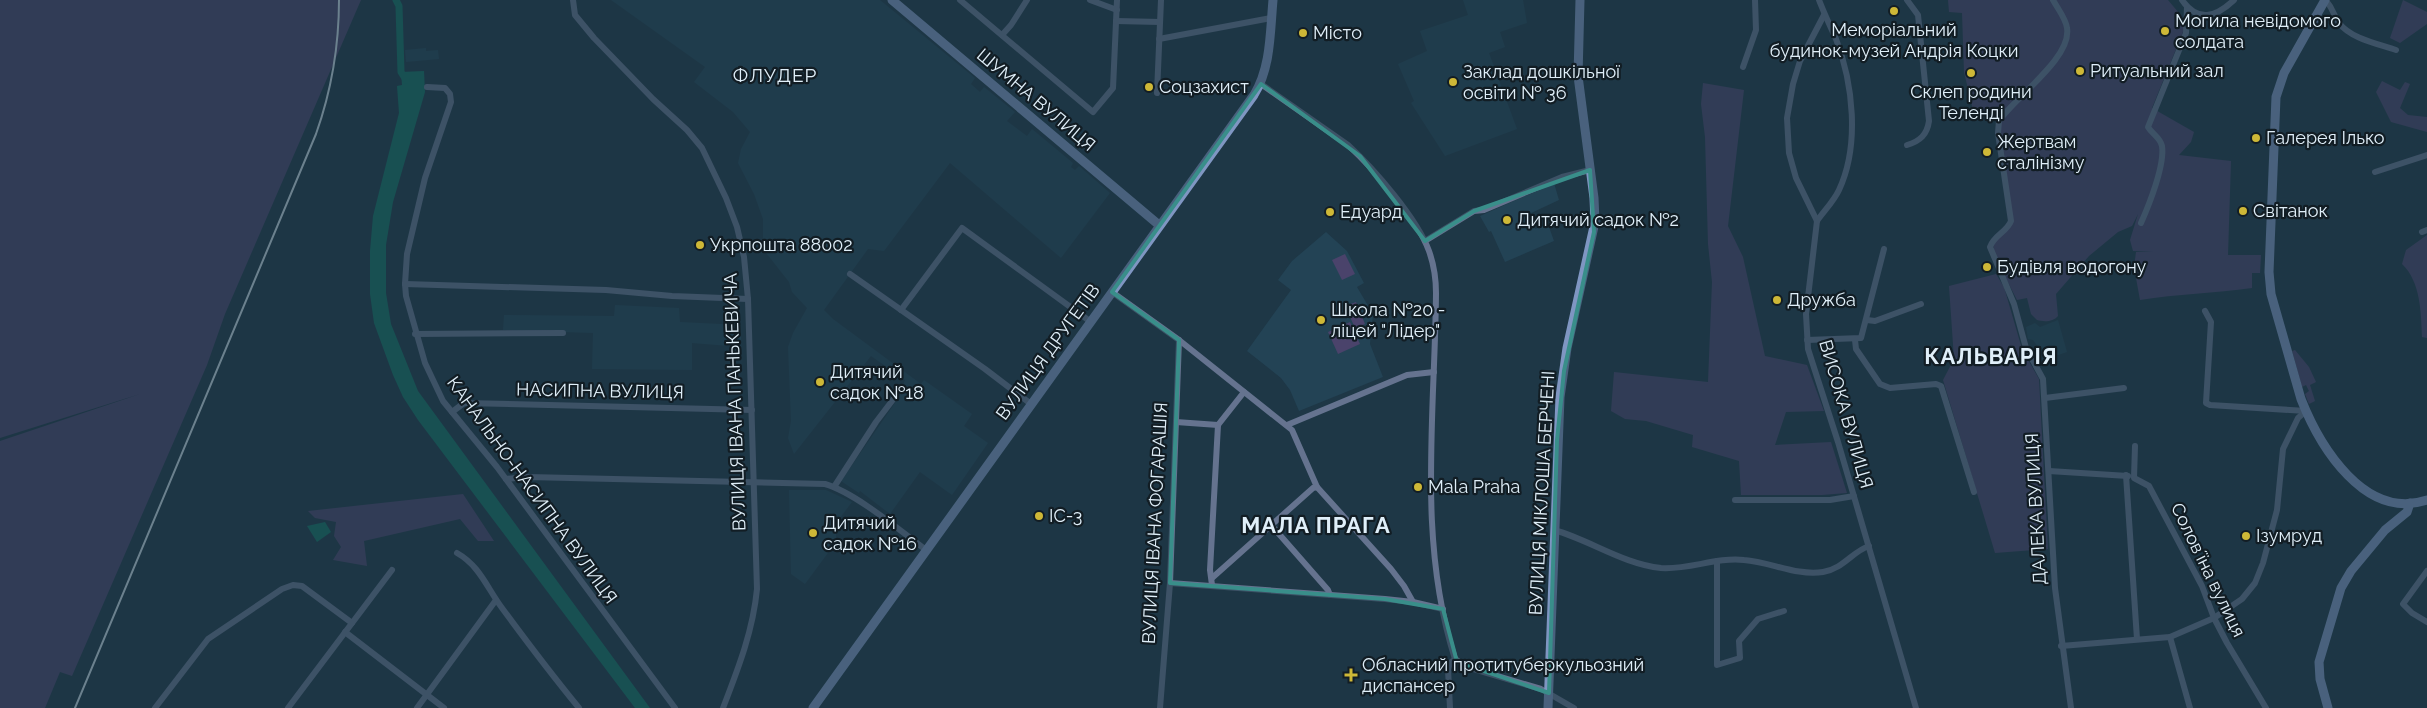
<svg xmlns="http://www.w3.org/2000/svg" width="2427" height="708" font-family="Raleway,sans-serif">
<rect width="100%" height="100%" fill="#1e3746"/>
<g fill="#234355">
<path d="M611,0H880L975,78L971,84L980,92L984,87L1015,112L1007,121L1027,136L1032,129L1073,163L1071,167L1075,170L1079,166L1110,193L1061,258L950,163L884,251L868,249L824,310L833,319L921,384L924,380L972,414L964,426L988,443L952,495L920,472L890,514L860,491L859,493L841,481L899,397L905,380L871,356L794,454L788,438L791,421L788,347L793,333L807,308L792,292L789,282L763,249V219L754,194L738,163L741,149L750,132L733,112L694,82L705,67Z"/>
<path d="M1463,0H1523L1527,23L1500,32L1505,47L1489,53L1517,129L1445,156L1411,103L1414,101L1398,64L1427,51L1420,31L1468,15Z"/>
<path d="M426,48V51L438,50L439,59L406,62L405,50Z"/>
<path d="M1554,183L1559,200L1529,214L1535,229L1548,224L1554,241L1505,262L1491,231L1489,232L1480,216Z"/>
<path d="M1326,232L1347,251L1364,283L1357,287L1373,314L1370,344L1383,377L1299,411L1290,390L1281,378L1247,351L1291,290L1278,280L1292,261Z"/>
<path d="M615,305L679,308L680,322L741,325V347L692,343V370L592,369L593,333L503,330L504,315L614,316Z"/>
<path d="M2058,320L2067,352L2046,359L2033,340L2028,339L2026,327L2035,323L2040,327Z"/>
<path d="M789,490H826L852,502L836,523V542L805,584L791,574Z"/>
</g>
<g fill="#4a436b">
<path d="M0,0H361L225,314L207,365L72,676L60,672L45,708H0V441L140,394L0,438Z"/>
<path d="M1948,0H2168L2184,19L2180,23L2185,27L2152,108L2194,132L2191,142L2179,155L2231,161L2228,255H2261L2260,273H2252V288C2215,293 2177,294 2140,300L2134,267L2136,252H2153L2133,251L2130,240L2138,214L2132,226L2118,232L2089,256L2056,294L2058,316C2053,322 2044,322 2037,320L2031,314L2027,298L2017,300L1995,257L1993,244L2013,220L2000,132L2001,120L1981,110H1973L1964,72L1962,13L1949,12Z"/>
<path d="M2403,0L2427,12V24L2400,43L2390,38Z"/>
<path d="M2382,81L2400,90L2405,82L2410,84L2400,108L2408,115L2427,117V132L2391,122L2376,92Z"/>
<path d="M1703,83L1744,90L1728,226L1743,257L1765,356L1807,365L1824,411L1786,412L1775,445L1831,442L1847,493L1822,495H1741L1739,461L1692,447L1693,435L1646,421L1625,419L1611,411L1614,372L1708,382L1712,282L1708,244L1705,137L1701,104Z"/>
<path d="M2427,235V338L2422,337C2421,313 2421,282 2402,264L2406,250Z"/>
<path d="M1345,254L1355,274L1342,280L1332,260Z"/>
<path d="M1996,274L2004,287L2022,349L2039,379L2048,549L1995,553L1943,380L1954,359L1949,286Z"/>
<path d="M1356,302L1365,324L1355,328L1345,306Z"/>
<path d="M1350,322L1360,344L1338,354L1328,332Z"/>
<path d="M2295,350L2309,367L2316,382L2310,385L2315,401L2309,404L2305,394L2309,391L2306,385L2302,387L2292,351Z"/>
<path d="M463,494L494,541H478L460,519L364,541L367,566L333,560L341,547L334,536L336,522L315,518L308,511Z"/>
</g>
<g fill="#127063">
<path d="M424,71L425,92L393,202L386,245V293L391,324L418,391L650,708H635L418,420L403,397L393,375L374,323L370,294V251L373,216L399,113L397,86L402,85L401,72Z"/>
<path d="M325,522L331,532L317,542L307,526Z"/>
</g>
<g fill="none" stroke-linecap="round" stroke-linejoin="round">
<path stroke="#127063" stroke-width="7" d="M396,0L399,6L401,72L406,80"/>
<g stroke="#65738f" stroke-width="6">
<path d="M573,0L575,15L594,38L653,99L687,130L702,148L726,198L737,227L744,257L748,299L757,589C753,631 738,669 723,708"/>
<path d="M960,0L1093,112L1113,88L1117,0"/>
<path d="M1090,0L1117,10"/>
<path d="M1907,0L1918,15L1929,121C1927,135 1920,141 1907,145"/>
<path d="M2053,0C2058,9 2066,19 2067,28C2072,58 2015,97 1999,121L1998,133L2011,221C2007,232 1994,235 1990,247L2014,304L2026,348L2043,379L2055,588L2071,708"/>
<path d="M2182,0C2198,23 2216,17 2234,0"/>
<path d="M2325,0C2333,7 2333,15 2339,23C2351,39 2379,44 2396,50"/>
<path d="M1824,15L1800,61L1793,84L1787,118L1789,153L1796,178L1817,221L1806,314L1808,349L1838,442L1916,708"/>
<path d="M1116,21L1160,22"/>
<path d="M1002,35L1011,25L1027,0"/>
<path d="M1159,39L1271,18"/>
<path d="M1743,67L1756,30L1755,0"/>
<path d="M1261,84L1348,145C1374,169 1417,218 1429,251C1434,265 1436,278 1436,293C1435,415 1417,540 1455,659L1450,663L1448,669L1450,708"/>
<path d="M427,87L445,88L450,94L451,102L425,178L407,254L405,284L406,296L425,363L443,401L497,467L675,708"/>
<path d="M1157,93L1161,0"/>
<path d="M2375,172L2427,155"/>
<path d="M1817,221C1824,211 1834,201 1839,190C1860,145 1853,83 1836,39C1830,26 1824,13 1819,0"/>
<path d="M2141,223C2149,205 2165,165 2162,146C2160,137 2152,134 2148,127L2186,33L2187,7"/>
<path d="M2422,232L2427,230"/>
<path d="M1425,241L1474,211L1484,210L1562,177L1590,170"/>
<path d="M850,274L985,369L1031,404"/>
<path d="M405,284L606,290L672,296L748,299"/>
<path d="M1112,292L1179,340L1292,430L1317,487L1391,569L1404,586L1413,602"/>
<path d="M901,310L962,228L1091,322"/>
<path d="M2205,311L2211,322L2206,403L2210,405L2306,411"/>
<path d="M1867,320L1875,321L1921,304"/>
<path d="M415,334L563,333"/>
<path d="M1807,340L1861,338L1884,249"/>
<path d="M1855,340L1856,349L1880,384L1890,388L1936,384L1941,386L1974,492"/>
<path d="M2045,398L2124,388"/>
<path d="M452,412L464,403L752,410"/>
<path d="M1176,422L1218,425"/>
<path d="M1287,425L1407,375L1434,372"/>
<path d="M2135,446L2134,478L2149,486L2202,586L2214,618L2227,643L2266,708"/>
<path d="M2049,471L2128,476"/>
<path d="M2126,475L2137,639"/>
<path d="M506,479L528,477L825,484C856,493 899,530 926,550"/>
<path d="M834,487L876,422L895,397"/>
<path d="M1735,500H1830L1854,496"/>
<path d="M1272,526L1328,590L1330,595"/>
<path d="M1554,530C1590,540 1623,564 1661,568C1689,570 1716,557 1744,560C1771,562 1796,576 1823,572C1843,569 1853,551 1869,546"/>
<path d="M457,553C480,566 487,588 502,608C527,642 552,675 579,708"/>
<path d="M1717,561V665L1740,658L1739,641L1758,619L1784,611"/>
<path d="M2427,571L2403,604L2412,613L2427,622"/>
<path d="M1212,578L1313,488L1317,487"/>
<path d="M1170,583L1385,599L1413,602L1443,609"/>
<path d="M1212,585L1210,570L1218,425L1244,392"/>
<path d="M345,632L444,708"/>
<path d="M2170,637L2190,708"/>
<path d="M2061,646L2170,637L2214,618L2242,599L2255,583L2263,563L2277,510L2283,449L2298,418L2306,411"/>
<path d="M1455,659L1467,667L1541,689L1574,708"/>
<path d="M155,708L208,639L282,589L293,585L302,586L352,623"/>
<path d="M288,708L392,570"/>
<path d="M417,708L496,600"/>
<path d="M1160,708L1170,583L1179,340"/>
</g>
<g stroke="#7f96c2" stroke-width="9">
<path d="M892,0L1159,225"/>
<path d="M2325,0L2284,73L2276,97L2269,272L2271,294L2301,399C2320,447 2365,521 2427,500"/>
<path d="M813,708L1254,95C1271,67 1270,33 1273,0"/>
<path d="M1548,708L1560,397L1567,348L1595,222L1594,198L1578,76L1580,0"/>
<path d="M2328,708L2320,679L2319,662L2341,588L2351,571L2385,530L2407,512L2410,503"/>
</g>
<path stroke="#cbdbe6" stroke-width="2" d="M75,708L316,134C332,89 339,47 339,0"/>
</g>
<path d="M0 0H2427V708H0ZM1261,84L1360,156L1425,241L1474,211L1590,170L1594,232L1564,371L1557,440L1549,693L1457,662L1443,609L1385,599L1170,583L1179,340L1112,292Z" fill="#1e3746" fill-opacity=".55" fill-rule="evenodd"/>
<path fill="none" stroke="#398e8a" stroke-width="4" stroke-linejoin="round" d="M1261,84L1360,156L1425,241L1474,211L1590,170L1594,232L1564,371L1557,440L1549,693L1457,662L1443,609L1385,599L1170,583L1179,340L1112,292Z"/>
<g fill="#ceb837" stroke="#121d24" stroke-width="2">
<circle cx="1894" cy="11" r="5"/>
<circle cx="2165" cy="31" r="5"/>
<circle cx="1303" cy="33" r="5"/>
<circle cx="2080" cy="71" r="5"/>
<circle cx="1971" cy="73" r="5"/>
<circle cx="1453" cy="82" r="5"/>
<circle cx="1149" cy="87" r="5"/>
<circle cx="2256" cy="138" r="5"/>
<circle cx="1987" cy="152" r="5"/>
<circle cx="2243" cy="211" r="5"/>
<circle cx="1330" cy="212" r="5"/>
<circle cx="1507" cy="220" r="5"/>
<circle cx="700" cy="245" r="5"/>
<circle cx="1987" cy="267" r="5"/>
<circle cx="1777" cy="300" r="5"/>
<circle cx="1321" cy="320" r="5"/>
<circle cx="820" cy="382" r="5"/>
<circle cx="1418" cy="487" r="5"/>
<circle cx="1039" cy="516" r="5"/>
<circle cx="813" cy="533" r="5"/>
<circle cx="2246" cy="536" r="5"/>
<path d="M1348.5 667.5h5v5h5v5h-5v5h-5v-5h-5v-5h5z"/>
</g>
<g text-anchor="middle" stroke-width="4.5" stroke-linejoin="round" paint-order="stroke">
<g font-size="18" fill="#e0eff9" stroke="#121d24" text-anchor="start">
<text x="2175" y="27">Могила невідомого<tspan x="2175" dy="21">солдата</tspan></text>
<text x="1894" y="36" text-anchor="middle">Меморіальний<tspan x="1894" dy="21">будинок-музей Андрія Коцки</tspan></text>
<text x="1313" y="39">Місто</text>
<text x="2090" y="77">Ритуальний зал</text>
<text x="1463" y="78">Заклад дошкільної<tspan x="1463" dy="21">освіти № 36</tspan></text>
<text x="1159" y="93">Соцзахист</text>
<text x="1971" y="98" text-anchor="middle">Склеп родини<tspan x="1971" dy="21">Теленді</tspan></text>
<text x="2266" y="144">Галерея Ілько</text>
<text x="1997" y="148">Жертвам<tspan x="1997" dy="21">сталінізму</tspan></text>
<text x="2253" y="217">Світанок</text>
<text x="1340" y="218">Едуард</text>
<text x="1517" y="226">Дитячий садок №2</text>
<text x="710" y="251">Укрпошта 88002</text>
<text x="1997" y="273">Будівля водогону</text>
<text x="1787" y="306">Дружба</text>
<text x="1331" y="316">Школа №20 -<tspan x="1331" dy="21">ліцей "Лідер"</tspan></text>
<text x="830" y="378">Дитячий<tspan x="830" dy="21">садок №18</tspan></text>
<text x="1428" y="493">Mala Praha</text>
<text x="1049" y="522">ІС-3</text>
<text x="823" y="529">Дитячий<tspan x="823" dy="21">садок №16</tspan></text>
<text x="2256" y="542">Ізумруд</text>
<text x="1362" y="671">Обласний протитуберкульозний<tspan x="1362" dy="21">диспансер</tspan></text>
</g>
<g font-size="18" fill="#e0eff9" stroke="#121d24">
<text transform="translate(1036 100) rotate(40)" y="6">ШУМНА ВУЛИЦЯ</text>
<text transform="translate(1048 352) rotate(-54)" y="6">ВУЛИЦЯ ДРУГЕТІВ</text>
<text transform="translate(600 391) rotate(1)" y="6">НАСИПНА ВУЛИЦЯ</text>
<text transform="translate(735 402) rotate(-92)" y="6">ВУЛИЦЯ ІВАНА ПАНЬКЕВИЧА</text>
<text transform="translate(1846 414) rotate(74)" y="6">ВИСОКА ВУЛИЦЯ</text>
<text transform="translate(532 490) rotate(54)" y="6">КАНАЛЬНО-НАСИПНА ВУЛИЦЯ</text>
<text transform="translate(1542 493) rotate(-87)" y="6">ВУЛИЦЯ МІКЛОША БЕРЧЕНІ</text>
<text transform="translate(2036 509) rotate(-93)" y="6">ДАЛЕКА ВУЛИЦЯ</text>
<text transform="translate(1155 523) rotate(-87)" y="6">ВУЛИЦЯ ІВАНА ФОГАРАШІЯ</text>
<text transform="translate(2208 570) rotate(64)" y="6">Соловʼїна вулиця</text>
</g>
<g font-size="19" letter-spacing="1" fill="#e0eff9" stroke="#121d24">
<text x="775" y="82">ФЛУДЕР</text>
</g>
<g font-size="22" font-weight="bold" letter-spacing="1" fill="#e0eff9" stroke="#121d24">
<text x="1991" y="364">КАЛЬВАРІЯ</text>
<text x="1316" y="533">МАЛА ПРАГА</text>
</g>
</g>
</svg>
